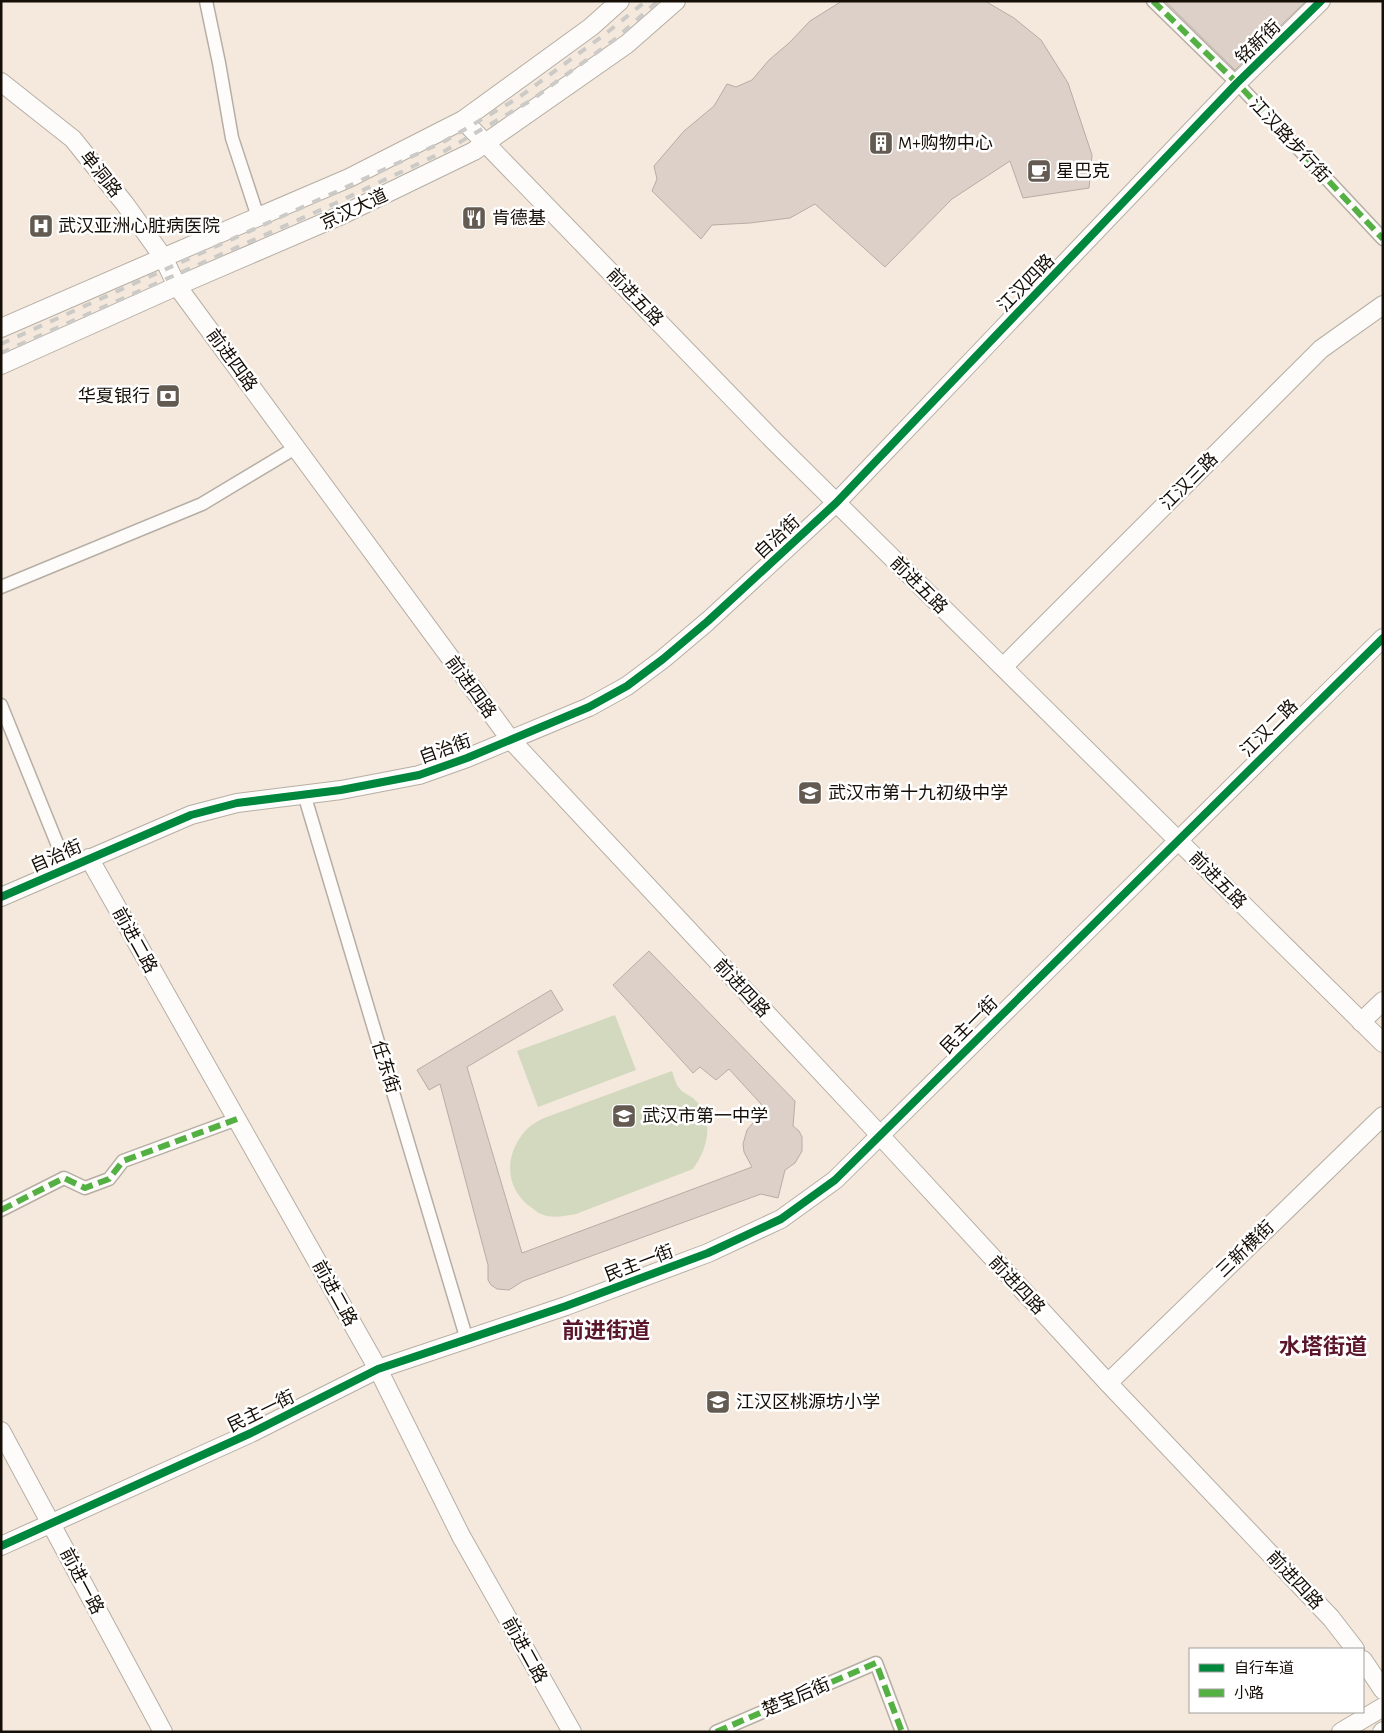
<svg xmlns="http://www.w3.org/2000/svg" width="1384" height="1733" font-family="'Alegreya Sans','Noto Sans SC',sans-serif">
<rect width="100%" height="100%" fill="#f4e9dc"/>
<g fill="#d2d9bf">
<path d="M615,1015L636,1070L538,1107L517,1051Z"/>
<path d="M672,1071C674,1077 676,1085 680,1089C683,1093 689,1095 693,1098C715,1118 709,1147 693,1169L576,1214C564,1216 552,1219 541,1214C538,1213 535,1210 532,1208C503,1188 504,1152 528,1128C532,1124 538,1121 544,1118Z"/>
</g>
<g fill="#dcd0c8" stroke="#b8ada5">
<path d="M842,1H985L1014,18L1041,40L1068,83L1092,155L1089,188L1023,198L1010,161L952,199L885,267L815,204L790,218L750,223L712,225L701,239L652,191L657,179L654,166L684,131L714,106L727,84L736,87L752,80L769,60L789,43L810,21Z"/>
<path d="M1165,1H1306L1235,70Z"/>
<path d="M649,951L795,1101L793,1126L799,1131L802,1137V1151L795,1163L785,1170L778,1198L761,1194L523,1281L509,1290L497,1289L491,1285L488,1280V1265L440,1084L429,1090L417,1070L551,990L563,1010L467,1067L522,1253L752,1167L744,1152L743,1144L747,1130L758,1117L761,1104L729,1069L716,1080L700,1067L693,1073L613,985Z"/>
</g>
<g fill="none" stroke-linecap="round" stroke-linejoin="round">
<defs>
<g id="street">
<path d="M206,1L219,63L232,138L258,217"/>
<path d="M1153,1L1237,83L1383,239"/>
<path d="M1,587L202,504L295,448"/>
<path d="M1,705L67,868"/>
<path d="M304,794L467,1340"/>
<path d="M1,1210L64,1178L85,1188L109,1179L123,1161L237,1119"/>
<path d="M716,1732L876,1663L902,1732"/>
</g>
<g id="secondary">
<path d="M1,82L73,139L125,204L163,257L177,286L510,739L865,1119L1108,1383L1331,1618L1355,1649"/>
<path d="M463,120L773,440L1383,1043"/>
<path d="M1,328L160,259L349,178L463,120L591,27L620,1"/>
<path d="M1,365L177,286L344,214L474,151L627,44L676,1"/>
<path d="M1003,667L1321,349L1383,305"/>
<path d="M89,858L378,1369L461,1536L572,1732"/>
<path d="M1,897L191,815L237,803L341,790L419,775L467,758L589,707L627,686L663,659L708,621L836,503L1237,83L1321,1"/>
<path d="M1361,1022L1383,1001"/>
<path d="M1108,1383L1383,1116"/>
<path d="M1,1431L163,1732"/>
<path d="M1,1546L251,1433L378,1369L566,1306L708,1253L781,1219L835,1180L1383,638"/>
<path d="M1363,1660L1383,1690"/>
<path d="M1341,1732L1383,1707"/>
<path d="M1382,1732L1383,1731"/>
</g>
</defs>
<use href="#street" stroke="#b6aea4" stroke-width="15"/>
<use href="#secondary" stroke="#b6aea4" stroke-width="20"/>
<use href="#street" stroke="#fdfcfa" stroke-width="12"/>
<use href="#secondary" stroke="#fdfcfa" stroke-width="18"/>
<g stroke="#cccac6" stroke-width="4" stroke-dasharray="9 9" stroke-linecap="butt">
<path d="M1,344L338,191L445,141L518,98L604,35L646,1"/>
<path d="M1,353L336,203L443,152L530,101L614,40L658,1"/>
</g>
<g stroke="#55b044" stroke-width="6" stroke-dasharray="12 6" stroke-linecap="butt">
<path d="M1153,1L1237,83L1383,239"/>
<path d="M1,1210L64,1178L85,1188L109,1179L123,1161L237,1119"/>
<path d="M716,1732L876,1663L902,1732"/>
</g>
<defs>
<g id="cycleway">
<path d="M1,897L191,815L237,803L341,790L419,775L467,758L589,707L627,686L663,659L708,621L836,503L1237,83L1321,1"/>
<path d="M1,1546L251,1433L378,1369L566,1306L708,1253L781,1219L835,1180L1383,638"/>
</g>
</defs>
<use href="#cycleway" stroke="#fff" stroke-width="11"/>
<use href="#cycleway" stroke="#00873e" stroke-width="8"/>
</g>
<defs>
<symbol id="building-square" viewBox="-11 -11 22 22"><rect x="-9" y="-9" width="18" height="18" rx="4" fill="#635b51" stroke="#fff"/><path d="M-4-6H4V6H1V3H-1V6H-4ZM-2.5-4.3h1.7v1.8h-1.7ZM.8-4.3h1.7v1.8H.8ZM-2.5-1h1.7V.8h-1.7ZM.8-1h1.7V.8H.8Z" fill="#fff"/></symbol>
<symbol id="cafe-square" viewBox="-11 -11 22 22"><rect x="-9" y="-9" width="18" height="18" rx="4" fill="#635b51" stroke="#fff"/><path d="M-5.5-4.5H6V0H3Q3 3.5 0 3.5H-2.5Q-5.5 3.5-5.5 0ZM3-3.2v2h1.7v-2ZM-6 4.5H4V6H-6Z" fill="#fff"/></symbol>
<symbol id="restaurant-square" viewBox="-11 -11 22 22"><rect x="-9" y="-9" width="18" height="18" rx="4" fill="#635b51" stroke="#fff"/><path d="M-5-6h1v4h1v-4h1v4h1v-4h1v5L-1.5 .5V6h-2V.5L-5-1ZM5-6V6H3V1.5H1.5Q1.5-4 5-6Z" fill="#fff"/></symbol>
<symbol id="hospital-square" viewBox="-11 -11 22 22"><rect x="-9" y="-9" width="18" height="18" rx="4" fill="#635b51" stroke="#fff"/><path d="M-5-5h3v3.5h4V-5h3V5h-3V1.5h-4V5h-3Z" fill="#fff"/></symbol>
<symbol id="bank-square" viewBox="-11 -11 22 22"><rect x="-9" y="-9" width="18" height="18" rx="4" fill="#635b51" stroke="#fff"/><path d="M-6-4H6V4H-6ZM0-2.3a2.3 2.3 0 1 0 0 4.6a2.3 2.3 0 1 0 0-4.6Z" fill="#fff"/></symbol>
<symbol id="school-square" viewBox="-11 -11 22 22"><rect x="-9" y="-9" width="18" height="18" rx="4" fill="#635b51" stroke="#fff"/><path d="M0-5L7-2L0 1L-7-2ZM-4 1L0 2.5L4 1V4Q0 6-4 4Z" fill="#fff"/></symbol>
</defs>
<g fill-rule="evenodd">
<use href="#building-square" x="867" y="129" width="28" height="28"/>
<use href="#cafe-square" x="1025" y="157" width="28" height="28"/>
<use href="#restaurant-square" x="460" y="204" width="28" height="28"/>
<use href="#hospital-square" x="27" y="212" width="28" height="28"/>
<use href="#bank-square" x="154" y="382" width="28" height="28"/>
<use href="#school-square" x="796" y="779" width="28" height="28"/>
<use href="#school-square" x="610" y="1102" width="28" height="28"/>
<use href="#school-square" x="704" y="1388" width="28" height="28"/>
</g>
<g text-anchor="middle" stroke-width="5" stroke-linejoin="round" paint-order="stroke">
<g font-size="18" fill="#150e06" stroke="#fff">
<text transform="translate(1258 42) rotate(-44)" y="6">铭新街</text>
<text transform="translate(1290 140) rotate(47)" y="6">江汉路步行街</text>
<text transform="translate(101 174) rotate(51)" y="6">单洞路</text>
<text transform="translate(354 209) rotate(-25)" y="6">京汉大道</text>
<text transform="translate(1026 283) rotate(-46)" y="6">江汉四路</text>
<text transform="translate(635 297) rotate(46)" y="6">前进五路</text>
<text transform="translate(232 360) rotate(54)" y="6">前进四路</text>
<text transform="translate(1189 481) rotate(-45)" y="6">江汉三路</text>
<text transform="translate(777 537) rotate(-43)" y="6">自治街</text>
<text transform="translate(919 585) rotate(45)" y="6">前进五路</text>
<text transform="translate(471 687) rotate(54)" y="6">前进四路</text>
<text transform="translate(1269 728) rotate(-45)" y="6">江汉二路</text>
<text transform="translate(445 749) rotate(-20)" y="6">自治街</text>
<text transform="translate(56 856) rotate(-24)" y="6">自治街</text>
<text transform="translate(1218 880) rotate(45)" y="6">前进五路</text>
<text transform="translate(135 940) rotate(61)" y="6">前进二路</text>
<text transform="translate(742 988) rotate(47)" y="6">前进四路</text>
<text transform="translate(969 1025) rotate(-45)" y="6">民主一街</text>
<text transform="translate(386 1067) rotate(73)" y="6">任东街</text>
<text transform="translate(1245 1249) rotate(-44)" y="6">三新横街</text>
<text transform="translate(639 1263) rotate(-21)" y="6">民主一街</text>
<text transform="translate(1017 1285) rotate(47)" y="6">前进四路</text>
<text transform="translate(335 1293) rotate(61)" y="6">前进二路</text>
<text transform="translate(261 1411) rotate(-26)" y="6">民主一街</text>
<text transform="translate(1295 1580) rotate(47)" y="6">前进四路</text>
<text transform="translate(82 1581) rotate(62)" y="6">前进一路</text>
<text transform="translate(525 1650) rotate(61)" y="6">前进二路</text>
<text transform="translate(796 1697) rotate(-23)" y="6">楚宝后街</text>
</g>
<g font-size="18" fill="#150e06" stroke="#fff" text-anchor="start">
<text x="898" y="149">M+购物中心</text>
<text x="1056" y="177">星巴克</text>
<text x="492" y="224">肯德基</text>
<text x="58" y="232">武汉亚洲心脏病医院</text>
<text x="150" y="402" text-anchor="end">华夏银行</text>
<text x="828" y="799">武汉市第十九初级中学</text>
<text x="642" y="1122">武汉市第一中学</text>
<text x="736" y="1408">江汉区桃源坊小学</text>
</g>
<g font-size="22" font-weight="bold" fill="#5a162b" stroke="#fff">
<text x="606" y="1338">前进街道</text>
<text x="1323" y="1354">水塔街道</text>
</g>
</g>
<rect width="1384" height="1733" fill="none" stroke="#150e06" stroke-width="5"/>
<rect x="1189" y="1648" width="175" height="65" fill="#ffffff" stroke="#a19f9b"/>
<rect x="1199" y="1664" width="25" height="8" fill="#00873e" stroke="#a19f9b"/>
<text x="1234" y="1673" font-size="15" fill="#150e06">自行车道</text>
<rect x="1199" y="1689" width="25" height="8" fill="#55b044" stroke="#a19f9b"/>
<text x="1234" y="1698" font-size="15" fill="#150e06">小路</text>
</svg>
